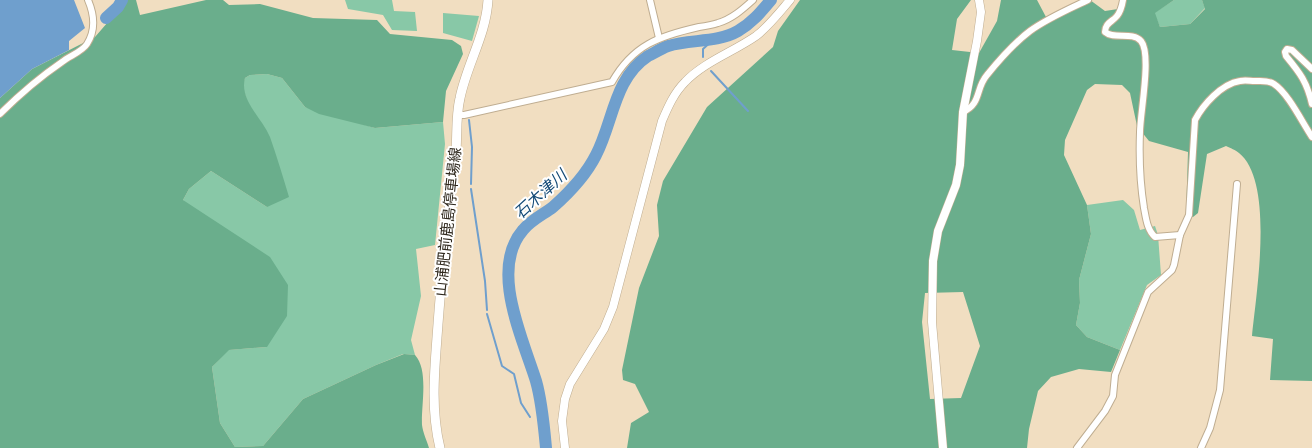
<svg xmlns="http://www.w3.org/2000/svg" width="1312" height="448" font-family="'Open Sans','Noto Sans JP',sans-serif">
<rect width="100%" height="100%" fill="#f1dec1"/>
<g fill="#88c8a7">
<path d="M345,0H392L394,11L415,12L417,31L392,30L383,15L348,9Z"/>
<path d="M1174,0H1202L1205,8L1190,24L1160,27L1154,13Z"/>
<path d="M443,13L479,16L472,41L443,33Z"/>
<path d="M267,74L282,78L305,107L375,128L443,122L445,144L435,245L416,249L421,296L411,340L415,355L403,354L376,365L303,399L263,446L235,447L220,423L212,367L228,350L267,347L183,200L189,189L211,171L267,207L246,97L242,86L245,78L250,75Z"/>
<path d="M1123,200L1134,210L1140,230L1155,226L1158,235L1161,275L1147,285L1120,350L1087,337L1076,325L1080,303L1079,280L1091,234L1087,205Z"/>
</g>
<g fill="#6aae8c" fill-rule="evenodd">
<path d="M127,0H136L140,15L206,0H223L229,5L260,4L313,18L377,20L390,34L452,40L461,46L463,54L446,91L443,122L375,128L319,114L305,107L282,78L267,74L250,75L245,78C239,100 262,118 270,137C277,157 283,177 289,197L267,207L211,171L189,189L183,200L270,257L288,285L287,316L267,347L229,350L212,367L220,423L235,447L263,446L303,399L376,365L404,354L415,355C429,370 421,405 422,425C423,433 427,441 429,448H0V98L32,69L95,37Z"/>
<path d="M800,0H971L957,19L952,50L979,53L997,21L1001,0H1037L1046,17L1082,0H1090L1105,11L1118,9L1121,0H1174L1155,13L1160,27L1190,24L1205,9L1202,0H1312V381L1270,380L1273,339L1252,336C1256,294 1275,182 1239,153C1236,150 1230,148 1226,146L1207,154L1198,213L1193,217H1186L1188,152L1149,141L1137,126L1130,93L1122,85L1095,84L1087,90L1065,140L1064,155L1087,205L1091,234L1079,280L1080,303L1076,325L1087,337L1120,350L1111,372L1079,369L1051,377L1038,391L1029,429L1027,448H627L631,423L649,412L635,384L623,380L622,370L639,288L659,236L657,205L663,181L707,107L773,47L778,31ZM963,292L980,346L961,398L930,399L922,322L925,293Z"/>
</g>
<path fill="#6f9fcd" d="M0,0H74L85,28L69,41V50L32,69L0,98Z"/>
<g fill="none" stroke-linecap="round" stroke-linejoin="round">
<g stroke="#6f9fcd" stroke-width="2">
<path d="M703,57V49L714,39"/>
<path d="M711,71L748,111"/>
<path d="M469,120L472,147L471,184"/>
<path d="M471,189L485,281L487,310"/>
<path d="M487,314L502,366L514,374L521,403L530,417"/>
</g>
<g stroke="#6f9fcd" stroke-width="12">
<path d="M106,18L118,7L122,0"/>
<path d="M546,448C544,426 542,402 536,381C523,339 489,269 523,230C531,220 544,214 553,207C570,192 586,175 596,155C613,123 614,78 648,56C654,53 662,48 668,46C691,39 717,43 738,31C752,23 761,12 771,0"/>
</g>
<defs>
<g id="minor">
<path d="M650,0L659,38"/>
<path d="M1123,0C1122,6 1121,11 1117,16C1112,22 1105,23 1105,32C1114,40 1132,31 1141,41C1152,54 1140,114 1140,132C1139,158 1140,183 1144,208C1146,218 1147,230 1155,237L1180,235"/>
<path d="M1312,69L1292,50L1287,49L1285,52L1286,56C1300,73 1307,82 1312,104"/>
<path d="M963,112C982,103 975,89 987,75C1000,59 1014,43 1030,31C1048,18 1069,9 1088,0"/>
<path d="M0,114C19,95 40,77 62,62C69,56 82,52 87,44C96,30 94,14 88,0"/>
<path d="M457,115H464L612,82C633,45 659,36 699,27C706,26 712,25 718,23C732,19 743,9 753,0"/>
<path d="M1077,448L1105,411L1113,396L1115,375L1148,292L1172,270L1174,265L1180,235L1189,215L1195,120C1203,105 1221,84 1240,81C1245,80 1250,81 1255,81C1262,81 1268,80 1274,84C1288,93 1302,122 1312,137"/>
<path d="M1201,448L1210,428L1220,390L1237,184"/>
</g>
<g id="tertiary">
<path d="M565,448L562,421L565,399L570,384L604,329L613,307L662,121C668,107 674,93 685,82C704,62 733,52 756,36C769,26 779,13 790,0"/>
<path d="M943,448L932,322L933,261L938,231L956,185L960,165L963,112L977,41L981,12L979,0"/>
</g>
<path id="secondary" d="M440,448C430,407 435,366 438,324C442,270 448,216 455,162C458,141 455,119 460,98C467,64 486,35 488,0"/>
</defs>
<use href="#minor" stroke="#bfad91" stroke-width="8"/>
<use href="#tertiary" stroke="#bfad91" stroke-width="9"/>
<use href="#secondary" stroke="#bfad91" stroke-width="10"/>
<use href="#minor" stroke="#fff" stroke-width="6"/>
<use href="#tertiary" stroke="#fff" stroke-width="8"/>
<use href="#secondary" stroke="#fff" stroke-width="9"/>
</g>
<g text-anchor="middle" stroke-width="4" stroke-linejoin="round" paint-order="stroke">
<g font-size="15" fill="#2f281d" stroke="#fff">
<text transform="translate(448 222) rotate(-84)" y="5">山浦肥前鹿島停車場線</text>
</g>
<g font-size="16" font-style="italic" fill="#154b77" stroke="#fff">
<text transform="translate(540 194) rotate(-42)" y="6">石木津川</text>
</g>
</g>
</svg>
